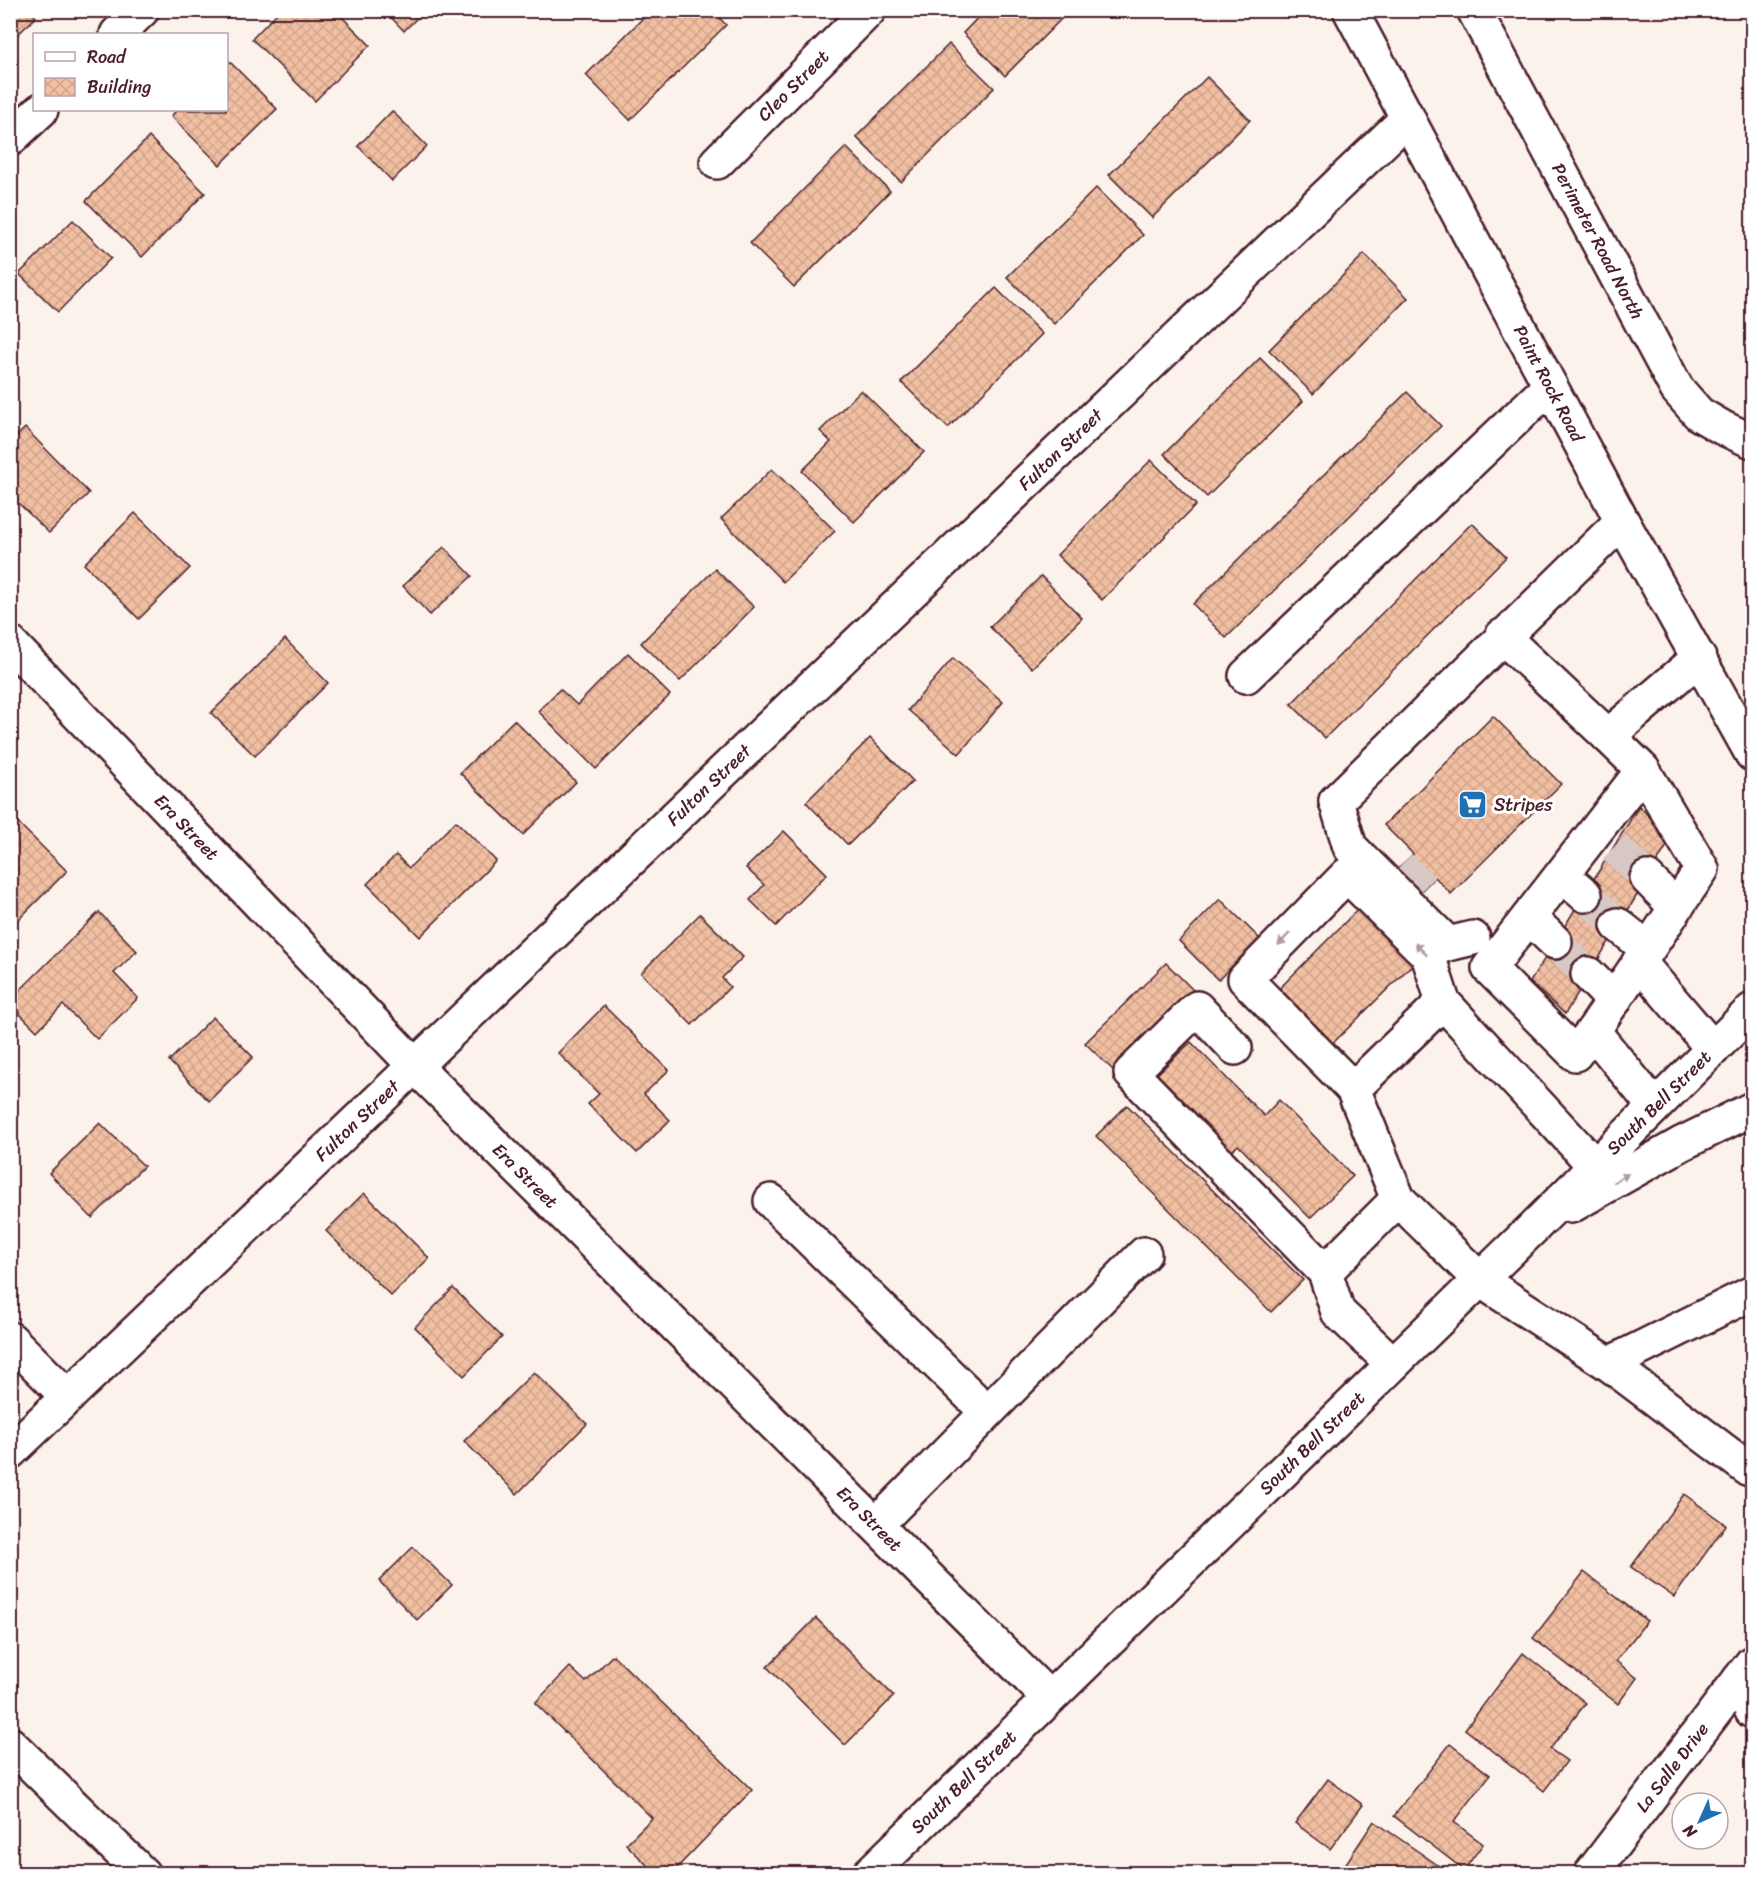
<svg xmlns="http://www.w3.org/2000/svg" width="1763" height="1884" font-family="Sriracha,sans-serif">
<defs>
<pattern id="building-cross-hatch" width="8" height="8" patternUnits="userSpaceOnUse" patternTransform="scale(1.5)"><rect width="8" height="8" fill="#f1bfa1"/><path d="M0 0l8 8M0 8l8-8" fill="none" stroke="#d0a48b"/></pattern>
</defs>
<rect width="100%" height="100%" fill="#fcf2ec"/>
<filter id="ink" filterUnits="userSpaceOnUse"><feTurbulence type="fractalNoise" baseFrequency=".0167" numOctaves="2"/><feDisplacementMap in="SourceGraphic" scale="12" xChannelSelector="R" yChannelSelector="G"/><feConvolveMatrix kernelMatrix="1 2 1 2 8 2 1 2 1" color-interpolation-filters="sRGB"/></filter>
<g filter="url(#ink)">
<g fill="url(#building-cross-hatch)" stroke="#4a1f2b" stroke-width="1.5">
<path d="M10,10H29L36,17L10,42Z"/>
<path d="M280,10H335L370,45L315,101L252,39Z"/>
<path d="M384,10H425L404,31Z"/>
<path d="M651,10H712L726,25L630,120L586,75Z"/>
<path d="M985,10H1070L1005,76L963,33Z"/>
<path d="M949,44L994,88L901,182L856,137Z"/>
<path d="M227,59L277,109L220,165L171,116L177,110H226Z"/>
<path d="M1207,77L1250,120L1152,218L1109,175Z"/>
<path d="M392,111L427,146L392,181L358,146Z"/>
<path d="M149,137L205,193L142,257L86,201Z"/>
<path d="M846,147L890,191L794,287L750,243Z"/>
<path d="M1096,188L1143,235L1054,324L1007,277Z"/>
<path d="M73,220L111,258L58,312L19,274Z"/>
<path d="M1364,254L1408,298L1313,394L1269,350Z"/>
<path d="M996,288L1042,334L948,428L901,382Z"/>
<path d="M1260,358L1303,401L1207,497L1164,454Z"/>
<path d="M861,390L924,452L854,522L802,471L831,442L820,431Z"/>
<path d="M1407,392L1441,426L1226,638L1193,604Z"/>
<path d="M25,428L89,493L49,533L10,495V443Z"/>
<path d="M1151,460L1196,505L1102,600L1057,555Z"/>
<path d="M772,469L835,531L783,582L721,519Z"/>
<path d="M135,513L190,568L139,619L84,564Z"/>
<path d="M1472,523L1506,557L1325,738L1291,704Z"/>
<path d="M444,547L472,576L430,615L403,586Z"/>
<path d="M715,569L754,607L680,681L641,643Z"/>
<path d="M1041,576L1082,618L1032,668L990,627Z"/>
<path d="M285,639L328,683L255,756L211,713Z"/>
<path d="M628,653L670,695L596,769L538,711L560,689L577,705Z"/>
<path d="M953,658L1003,702L959,754L908,710Z"/>
<path d="M1493,716L1561,784L1451,894L1435,877L1415,897L1392,874L1413,854L1384,825Z"/>
<path d="M514,720L576,782L523,835L460,773Z"/>
<path d="M870,738L913,781L848,845L806,802Z"/>
<path d="M1639,806L1671,839L1565,1014L1530,982Z"/>
<path d="M10,815L67,871L10,928Z"/>
<path d="M456,821L496,861L420,937L367,884L396,855L409,868Z"/>
<path d="M784,831L827,874L776,926L750,900L764,885L746,868Z"/>
<path d="M1220,899L1260,939L1218,980L1179,941Z"/>
<path d="M1362,905L1417,960L1327,1049L1273,995Z"/>
<path d="M99,912L137,951L114,973L138,998L97,1039L63,1005L37,1031L10,1004V1000Z"/>
<path d="M700,914L743,957L722,978L730,987L692,1025L641,973Z"/>
<path d="M1166,963L1194,991L1114,1071L1085,1043Z"/>
<path d="M604,1006L669,1070L644,1094L670,1120L637,1153L588,1104L599,1094L558,1053Z"/>
<path d="M213,1017L253,1057L209,1101L169,1061Z"/>
<path d="M1191,1042L1264,1116L1279,1100L1353,1176L1310,1218L1238,1145L1231,1152L1155,1076Z"/>
<path d="M1127,1105L1303,1280L1271,1312L1096,1136Z"/>
<path d="M100,1123L144,1166L92,1218L49,1173Z"/>
<path d="M364,1193L429,1258L391,1296L326,1231Z"/>
<path d="M453,1288L502,1337L464,1376L415,1327Z"/>
<path d="M534,1372L587,1424L517,1494L464,1441Z"/>
<path d="M1684,1494L1726,1525L1674,1597L1631,1567Z"/>
<path d="M413,1547L452,1585L417,1620L379,1581Z"/>
<path d="M1584,1572L1647,1621L1616,1661L1637,1678L1618,1704L1533,1638Z"/>
<path d="M816,1618L894,1696L845,1745L767,1667Z"/>
<path d="M1523,1653L1586,1703L1550,1749L1567,1761L1544,1791L1465,1729Z"/>
<path d="M613,1655L752,1790L671,1874H656L626,1844L652,1818L535,1703L570,1667L586,1682Z"/>
<path d="M1450,1744L1490,1775L1454,1822L1483,1844L1464,1870L1394,1816Z"/>
<path d="M1328,1779L1363,1805L1330,1849L1295,1823Z"/>
<path d="M1374,1821L1439,1866L1434,1874H1339Z"/>
</g>
<g fill="none" stroke-linecap="round" stroke-linejoin="round">
<g stroke="#d8c8c5" stroke-width="33" stroke-dasharray="33 16" stroke-linecap="butt">
<path d="M1614,847L1647,878"/>
<path d="M1400,866L1423,889"/>
<path d="M1585,895L1618,925"/>
<path d="M1555,942L1588,974"/>
</g>
<defs>
<g id="minor">
<path id="s1" d="M1474,10L1677,389L1699,414L1723,428L1752,441"/>
<path d="M117,34L142,10"/>
<path d="M10,139L41,110"/>
<path id="s2" d="M717,162L869,10"/>
<path d="M1502,636L1608,736"/>
<path id="s3" d="M10,643L415,1066L1049,1698"/>
<path d="M1246,676L1550,386"/>
<path d="M1643,770L1489,968L1575,1054L1593,1031L1702,869L1643,770L1608,736L1699,658"/>
<path d="M1336,801L1622,521"/>
<path d="M1336,801L1350,847L1448,944L1473,938"/>
<path d="M1562,875L1585,895"/>
<path d="M1647,878L1676,907"/>
<path d="M1529,917L1555,942"/>
<path d="M1618,925L1648,949"/>
<path d="M1639,962L1713,1049"/>
<path d="M1588,974L1614,1001"/>
<path d="M1593,1031L1654,1106"/>
<path d="M1235,1048L1197,1008L1131,1073L1325,1272L1338,1312L1393,1364"/>
<path d="M1353,1089L1245,979L1347,875L1428,955L1443,1002"/>
<path d="M1398,1199L1353,1089L1443,1002L1595,1166"/>
<path d="M771,1201L987,1412"/>
<path d="M1325,1272L1398,1199L1480,1280L1609,1364L1752,1293"/>
<path d="M10,1339L68,1397"/>
<path d="M1609,1364L1747,1468"/>
<path id="s4" d="M10,1452L1408,118"/>
<path d="M876,1525L1144,1254"/>
<path d="M1739,1680L1752,1711"/>
<path d="M10,1744L143,1874"/>
<path id="s5" d="M1591,1874L1752,1663"/>
</g>
<g id="major">
<path id="s6" d="M1350,10L1622,521L1752,754"/>
<path d="M1571,1206L1681,1144L1752,1109"/>
<path id="s7" d="M869,1874L1533,1228L1752,1010"/>
</g>
</defs>
<use href="#minor" stroke="#4a1f2b" stroke-width="38"/>
<use href="#major" stroke="#4a1f2b" stroke-width="38"/>
<use href="#minor" stroke="#fff" stroke-width="33"/>
<use href="#major" stroke="#fff" stroke-width="33"/>
</g>
<defs><path id="oneway-solid" d="M-6-.8H1V-3.2L6.5 0L1 3.2V.8H-6Z" transform="scale(1.5)"/></defs>
<g fill="#ae9aa0">
<use href="#oneway-solid" transform="translate(1284 939) rotate(134)"/>
<use href="#oneway-solid" transform="translate(1421 949) rotate(-133)"/>
<use href="#oneway-solid" transform="translate(1621 1178) rotate(-30)"/>
</g>
</g>
<defs>
<symbol id="supermarket-square" viewBox="-11 -11 22 22"><rect x="-9" y="-9" width="18" height="18" rx="4" fill="#1f6fb2" stroke="#fff"/><path d="M-6-5.5h2.5l.6 2H6L4.5 2H-2.5L-4.4-4H-6ZM-1.5 3.2a1.3 1.3 0 1 0 .1 0ZM3 3.2a1.3 1.3 0 1 0 .1 0Z" fill="#fff"/></symbol>
</defs>
<g fill-rule="evenodd">
<use href="#supermarket-square" x="1456" y="788" width="33" height="33"/>
</g>
<g text-anchor="middle" stroke-width="6" stroke-linejoin="round" paint-order="stroke">
<g font-size="18" fill="#4a1f2b" stroke="#fff">
<text dy="6" stroke="none"><textPath href="#s2" startOffset="108">Cleo Street</textPath></text>
<text dy="6" stroke="none"><textPath href="#s1" startOffset="262">Perimeter Road North</textPath></text>
<text dy="6" stroke="none"><textPath href="#s6" startOffset="423">Paint Rock Road</textPath></text>
<text dy="6" stroke="none"><textPath href="#s4" startOffset="1452">Fulton Street</textPath></text>
<text dy="6" stroke="none"><textPath href="#s4" startOffset="966">Fulton Street</textPath></text>
<text dy="6" stroke="none"><textPath href="#s3" startOffset="255">Era Street</textPath></text>
<text dy="6" stroke="none"><textPath href="#s7" startOffset="1104">South Bell Street</textPath></text>
<text dy="6" stroke="none"><textPath href="#s4" startOffset="480">Fulton Street</textPath></text>
<text dy="6" stroke="none"><textPath href="#s3" startOffset="741">Era Street</textPath></text>
<text dy="6" stroke="none"><textPath href="#s7" startOffset="618">South Bell Street</textPath></text>
<text dy="6" stroke="none"><textPath href="#s3" startOffset="1227">Era Street</textPath></text>
<text dy="6" stroke="none"><textPath href="#s5" startOffset="134">La Salle Drive</textPath></text>
<text dy="6" stroke="none"><textPath href="#s7" startOffset="132">South Bell Street</textPath></text>
</g>
<g font-size="18" fill="#4a1f2b" stroke="#fff" text-anchor="start">
<text x="1494" y="811">Stripes</text>
</g>
</g>
<rect width="1763" height="1884" fill="none" stroke="#fff" stroke-width="36"/>
<rect x="18" y="18" width="1727" height="1848" fill="none" stroke="#4a1f2b" stroke-width="2" filter="url(#ink)"/>
<rect x="33" y="33" width="195" height="78" fill="#ffffff" stroke="#b7a5aa" stroke-width="1.5"/>
<rect x="45" y="52" width="30" height="9" fill="#ffffff" stroke="#b7a5aa" stroke-width="1.5"/>
<text x="87" y="63" font-size="18" fill="#4a1f2b">Road</text>
<rect x="45" y="78" width="30" height="18" fill="url(#building-cross-hatch)" stroke="#b7a5aa" stroke-width="1.5"/>
<text x="87" y="93" font-size="18" fill="#4a1f2b">Building</text>
<g transform="translate(1700 1821) rotate(225)"><circle r="28" fill="#ffffff" stroke="#b7a5aa" stroke-width="1.5"/>
<path d="M0-4.5L10 22L0 15L-10 22Z" fill="#1f6fb2"/>
<text y="-9" font-size="16" font-weight="bold" text-anchor="middle" fill="#4a1f2b">N</text>
</g>
</svg>
